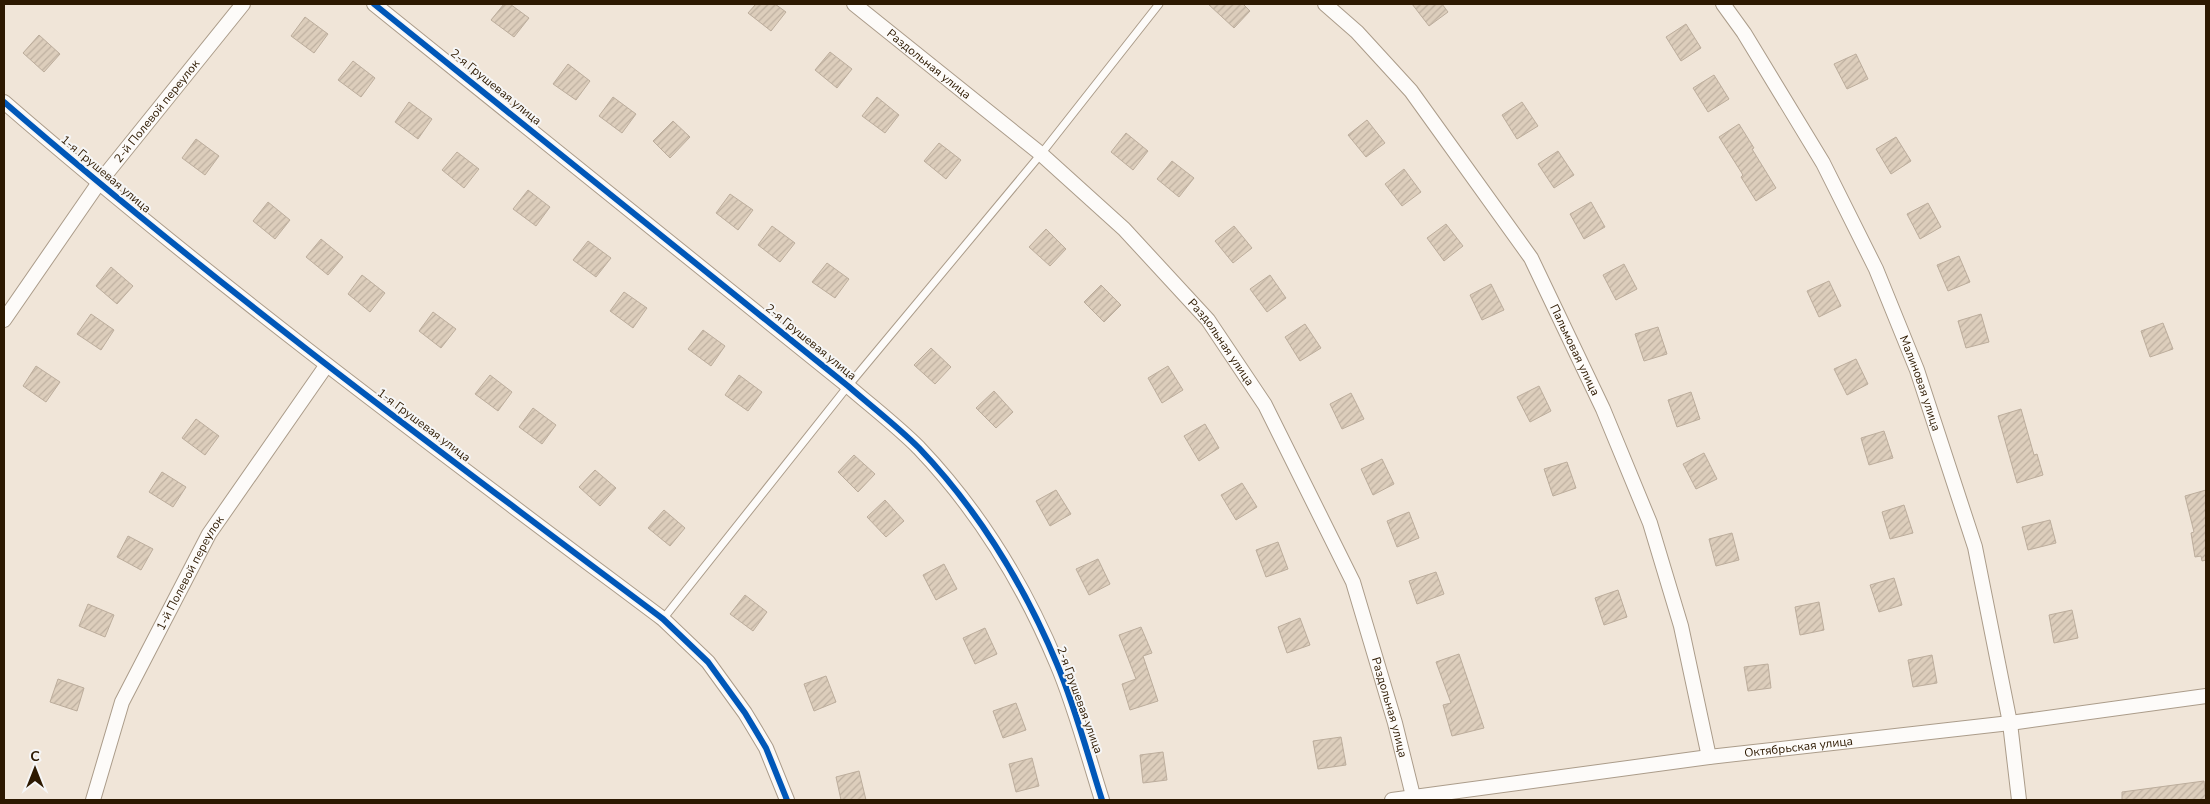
<svg xmlns="http://www.w3.org/2000/svg" width="2210" height="804" font-family="'Nunito Sans',sans-serif">
<defs>
<pattern id="building-hatch" width="6" height="6" patternUnits="userSpaceOnUse" patternTransform="scale(1.25)"><rect width="6" height="6" fill="#ddcebc"/><path d="M-1 1l2-2M0 6l6-6M5 7l2-2" fill="none" stroke="#beb0a0"/></pattern>
</defs>
<rect width="100%" height="100%" fill="#f0e5d8"/>
<g fill="url(#building-hatch)" stroke="#bcad9c">
<path d="M504,4H510L529,18L514,37L491,20Z"/>
<path d="M756,4H775L786,12L771,31L748,13Z"/>
<path d="M1208,4H1243L1250,11L1234,28Z"/>
<path d="M1412,4H1442L1448,12L1429,26Z"/>
<path d="M305,17L328,34L314,53L291,36Z"/>
<path d="M1686,24L1701,48L1681,61L1666,37Z"/>
<path d="M39,35L60,54L44,72L23,53Z"/>
<path d="M830,52L852,69L837,88L815,70Z"/>
<path d="M1856,54L1868,79L1847,89L1834,64Z"/>
<path d="M353,61L375,78L361,97L338,80Z"/>
<path d="M568,64L590,81L576,100L553,84Z"/>
<path d="M1714,75L1729,99L1708,112L1693,88Z"/>
<path d="M613,97L636,114L622,133L599,116Z"/>
<path d="M877,97L899,115L885,133L862,116Z"/>
<path d="M409,102L432,119L418,139L395,122Z"/>
<path d="M1522,102L1538,126L1517,139L1502,115Z"/>
<path d="M1367,120L1385,143L1366,157L1348,135Z"/>
<path d="M673,121L690,137L670,158L653,141Z"/>
<path d="M1739,124L1754,148L1752,149L1776,188L1756,201L1741,177L1743,175L1719,137Z"/>
<path d="M1126,133L1148,151L1133,170L1111,152Z"/>
<path d="M1896,137L1911,161L1891,174L1876,149Z"/>
<path d="M196,139L219,156L205,175L182,158Z"/>
<path d="M939,143L961,160L946,179L924,161Z"/>
<path d="M1558,151L1574,175L1554,188L1538,164Z"/>
<path d="M457,152L479,169L464,188L442,170Z"/>
<path d="M1172,161L1194,178L1179,197L1157,179Z"/>
<path d="M1404,169L1421,192L1402,206L1385,184Z"/>
<path d="M528,190L550,207L536,226L513,209Z"/>
<path d="M730,194L753,210L738,230L716,213Z"/>
<path d="M268,202L290,220L275,239L253,221Z"/>
<path d="M1591,202L1605,227L1584,239L1570,214Z"/>
<path d="M1928,203L1941,227L1920,239L1907,214Z"/>
<path d="M1446,224L1463,246L1444,261L1427,238Z"/>
<path d="M772,226L795,243L780,262L758,245Z"/>
<path d="M1234,226L1252,248L1233,263L1215,241Z"/>
<path d="M1046,229L1066,249L1050,266L1029,247Z"/>
<path d="M321,239L343,257L328,275L306,257Z"/>
<path d="M588,241L611,258L596,277L573,260Z"/>
<path d="M1959,256L1970,282L1948,291L1937,265Z"/>
<path d="M827,263L849,279L835,298L812,282Z"/>
<path d="M1624,264L1637,289L1616,300L1603,275Z"/>
<path d="M111,267L133,286L117,304L96,286Z"/>
<path d="M362,275L385,293L370,312L348,294Z"/>
<path d="M1270,275L1286,298L1267,312L1250,289Z"/>
<path d="M1829,281L1841,306L1819,317L1807,291Z"/>
<path d="M1491,284L1504,310L1482,320L1470,295Z"/>
<path d="M1101,285L1121,305L1104,322L1084,302Z"/>
<path d="M624,292L647,308L633,328L610,311Z"/>
<path d="M433,312L456,329L441,348L419,331Z"/>
<path d="M91,314L114,330L101,350L77,334Z"/>
<path d="M1981,314L1989,342L1966,348L1958,321Z"/>
<path d="M2163,323L2173,349L2150,357L2141,331Z"/>
<path d="M1305,324L1321,348L1300,361L1285,337Z"/>
<path d="M1658,327L1667,354L1644,361L1635,334Z"/>
<path d="M703,330L725,346L711,366L688,349Z"/>
<path d="M931,348L951,367L935,384L914,365Z"/>
<path d="M1856,359L1868,384L1847,395L1834,369Z"/>
<path d="M36,366L60,382L46,402L23,386Z"/>
<path d="M1168,366L1183,390L1162,403L1148,378Z"/>
<path d="M490,375L512,392L498,411L475,394Z"/>
<path d="M739,375L762,392L748,411L725,395Z"/>
<path d="M1539,386L1551,411L1530,422L1517,397Z"/>
<path d="M994,391L1013,412L996,428L976,408Z"/>
<path d="M1691,392L1700,419L1677,427L1668,400Z"/>
<path d="M1351,393L1364,419L1342,429L1330,404Z"/>
<path d="M533,408L556,425L542,444L519,427Z"/>
<path d="M2021,409L2034,455L2037,454L2043,475L2017,483L1998,416Z"/>
<path d="M196,419L219,436L205,455L182,438Z"/>
<path d="M1205,424L1219,448L1199,461L1184,436Z"/>
<path d="M1884,431L1893,458L1869,465L1861,438Z"/>
<path d="M1704,453L1717,479L1696,489L1683,464Z"/>
<path d="M854,455L875,474L858,492L838,472Z"/>
<path d="M1382,459L1394,484L1373,495L1361,469Z"/>
<path d="M1567,462L1576,488L1553,496L1544,469Z"/>
<path d="M595,470L616,488L600,506L579,487Z"/>
<path d="M162,472L186,487L173,507L149,492Z"/>
<path d="M1242,483L1257,507L1236,520L1221,495Z"/>
<path d="M1056,490L1071,514L1050,526L1036,501Z"/>
<path d="M2206,490V560L2202,561L2201,556L2195,557L2191,533L2194,532L2185,496Z"/>
<path d="M885,500L904,521L886,537L867,517Z"/>
<path d="M1904,505L1913,533L1890,539L1882,512Z"/>
<path d="M664,510L685,528L670,546L648,528Z"/>
<path d="M1409,512L1419,538L1397,547L1387,521Z"/>
<path d="M2050,520L2056,543L2028,550L2022,527Z"/>
<path d="M1732,533L1739,560L1716,566L1709,539Z"/>
<path d="M128,536L153,549L141,570L117,557Z"/>
<path d="M1278,542L1288,569L1266,577L1256,550Z"/>
<path d="M1098,559L1110,584L1089,595L1076,569Z"/>
<path d="M944,564L957,589L936,600L923,575Z"/>
<path d="M1436,572L1444,594L1417,604L1409,581Z"/>
<path d="M1894,578L1902,605L1879,612L1870,585Z"/>
<path d="M1618,590L1627,617L1604,625L1595,598Z"/>
<path d="M745,595L767,612L753,631L730,614Z"/>
<path d="M1819,602L1824,630L1800,635L1795,607Z"/>
<path d="M88,604L114,615L105,637L79,626Z"/>
<path d="M2072,610L2078,638L2054,643L2049,615Z"/>
<path d="M1300,618L1310,645L1287,653L1278,627Z"/>
<path d="M1141,627L1152,653L1143,656L1158,701L1130,710L1122,684L1136,679L1119,635Z"/>
<path d="M985,628L997,654L975,664L963,638Z"/>
<path d="M1459,654L1484,728L1452,736L1443,705L1451,703L1436,662Z"/>
<path d="M1932,655L1937,683L1913,687L1908,660Z"/>
<path d="M1768,664L1771,688L1748,691L1744,667Z"/>
<path d="M826,676L836,702L814,711L804,684Z"/>
<path d="M58,679L84,688L77,711L50,702Z"/>
<path d="M1016,703L1026,730L1003,738L993,711Z"/>
<path d="M1341,737L1346,765L1318,769L1313,741Z"/>
<path d="M1163,752L1167,780L1143,783L1140,755Z"/>
<path d="M1032,758L1039,786L1016,792L1009,764Z"/>
<path d="M859,771L866,800H841L836,777Z"/>
<path d="M2204,781L2206,800H2122V792Z"/>
</g>
<g fill="none" stroke-linecap="round" stroke-linejoin="round">
<defs>
<path id="service" d="M663,619L848,386L1041,154L1159,4"/>
<g id="minor">
<path d="M374,4L848,386C871,406 897,426 919,448C978,510 1024,585 1057,664C1075,706 1088,756 1102,800"/>
<path id="s1" d="M854,4L1041,154L1124,229L1208,320L1265,405L1353,582L1395,723L1414,800"/>
<path id="s2" d="M1325,4L1357,32L1411,91L1531,258L1603,409L1650,523L1681,626L1709,757"/>
<path id="s3" d="M1723,4L1744,33L1823,163L1876,269L1917,370L1975,547L2010,723L2019,800"/>
<path d="M4,102C215,285 439,451 663,619L708,662L745,713L766,748L787,800"/>
<path id="s4" d="M4,320L98,184L243,4"/>
<path id="s5" d="M93,800L122,702L209,534L326,366"/>
<path id="s6" d="M1392,800L1709,757L2010,723L2206,696"/>
</g>
</defs>
<use href="#service" stroke="#ab9c8a" stroke-width="9"/>
<use href="#minor" stroke="#ab9c8a" stroke-width="16"/>
<use href="#service" stroke="#fdfbf9" stroke-width="7"/>
<use href="#minor" stroke="#fdfbf9" stroke-width="14"/>
<defs>
<g id="cycleway">
<path d="M374,4L848,386C871,406 897,426 919,448C978,510 1024,585 1057,664C1075,706 1088,756 1102,800"/>
<path d="M4,102C215,285 439,451 663,619L708,662L745,713L766,748L787,800"/>
</g>
</defs>
<use href="#cycleway" stroke="#f6f6f6" stroke-width="9"/>
<use href="#cycleway" stroke="#0057b8" stroke-width="6"/>
</g>
<g text-anchor="middle" stroke-width="4" stroke-linejoin="round" paint-order="stroke">
<g font-size="12" fill="#2d1901" stroke="#f6f6f6">
<text dy="4" stroke="none"><textPath href="#s1" startOffset="96">Раздольная улица</textPath></text>
<text transform="translate(496 87) rotate(39)" y="4">2-я Грушевая улица</text>
<text dy="4" stroke="none"><textPath href="#s4" startOffset="259">2-й Полевой переулок</textPath></text>
<text transform="translate(106 174) rotate(40)" y="4">1-я Грушевая улица</text>
<text transform="translate(811 342) rotate(39)" y="4">2-я Грушевая улица</text>
<text dy="4" stroke="none"><textPath href="#s1" startOffset="501">Раздольная улица</textPath></text>
<text dy="4" stroke="none"><textPath href="#s2" startOffset="430">Пальмовая улица</textPath></text>
<text dy="4" stroke="none"><textPath href="#s3" startOffset="429">Малиновая улица</textPath></text>
<text transform="translate(424 425) rotate(37)" y="4">1-я Грушевая улица</text>
<text dy="4" stroke="none"><textPath href="#s5" startOffset="248">1-й Полевой переулок</textPath></text>
<text transform="translate(1080 700) rotate(70)" y="4">2-я Грушевая улица</text>
<text dy="4" stroke="none"><textPath href="#s1" startOffset="906">Раздольная улица</textPath></text>
<text dy="4" stroke="none"><textPath href="#s6" startOffset="410">Октябрьская улица</textPath></text>
</g>
</g>
<rect width="2210" height="804" fill="none" stroke="#2d1901" stroke-width="10"/>
<g transform="translate(35 769)" stroke="#f6f6f6" stroke-width="4" paint-order="stroke">
<path d="M0-4L9 19L0 12L-9 19Z" fill="#2d1901"/>
<text y="-8" font-size="14" font-weight="bold" text-anchor="middle" fill="#2d1901">С</text>
</g>
</svg>
